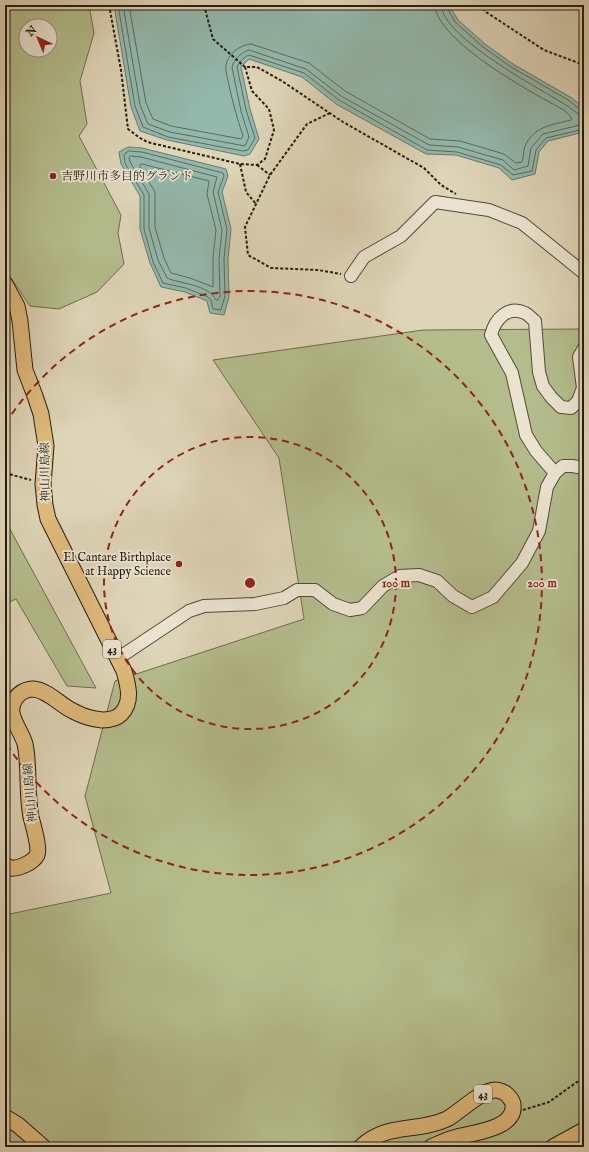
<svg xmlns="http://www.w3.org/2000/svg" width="589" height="1152" font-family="'IM FELL English','Noto Serif JP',serif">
<rect width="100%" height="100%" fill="#ded4b7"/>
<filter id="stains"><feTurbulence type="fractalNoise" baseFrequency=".005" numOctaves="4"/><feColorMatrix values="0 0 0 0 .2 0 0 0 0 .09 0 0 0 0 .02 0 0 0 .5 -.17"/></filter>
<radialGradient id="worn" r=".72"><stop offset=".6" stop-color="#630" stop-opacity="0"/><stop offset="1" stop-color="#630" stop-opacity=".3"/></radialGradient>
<g fill="#b4bc8c" stroke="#6e6c4d" fill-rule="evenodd">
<path d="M33,5H89L94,33L80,81L87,124L79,136L121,215L118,233L124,264L97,292L59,309L30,306L5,269V11ZM26,26H50V50H26Z"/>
<path d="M584,329V1147H5V915L111,893L85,796L115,681L304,619L279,458L213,360L423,330Z"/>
<path d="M5,520L96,688L67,686L16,599L5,604Z"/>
</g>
<g fill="#93b8ac" stroke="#687a6d">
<path d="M114,5H449L458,20L485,44L513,64L572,98L584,108V132L548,141L539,152L535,174L512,180L499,168L456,155L426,154L336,104L302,77L249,59L241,67L250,109L259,139L250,154L244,156L167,140L140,131L131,107Z"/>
<path d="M128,147L142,148L226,169L228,176L222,192L231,229L228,259L229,297L224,315L210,313L207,301L185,292L161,287L150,263L140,229V196L121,164L119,152Z"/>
</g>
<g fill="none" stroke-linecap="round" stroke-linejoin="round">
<g stroke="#5d6a5d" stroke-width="1">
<path d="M118,5L135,106L143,127L168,137L243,151L248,150L255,138L246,110L237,67C239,62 245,56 249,55L304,73L339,100L427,150L457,152L501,165L513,175L532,171L536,150L546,138L584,129"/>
<path d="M123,5L140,105L148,124L170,132L245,146L249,137L241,111L232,67C234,59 242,52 249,50L306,69L341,96L429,145L458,147L503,160L514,170L528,166L531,148L543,134L584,124"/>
<path d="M129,5L146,103L153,119L171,126L241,139L243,136C237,118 232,100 228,81C227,76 225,70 226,65C227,55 241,44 251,44L309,63L345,91L430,139L460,141L504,154L516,163L522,162C524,157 523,151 525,146C534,126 552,125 571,120L572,118L564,110C534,94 436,41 435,5"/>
<path d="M441,5C443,38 539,88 566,105C572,108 576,115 584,115"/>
<path d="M446,5L447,8L455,22L483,47L511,67L570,101L580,110H584"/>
<path d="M129,151L142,152L223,173L224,176L218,192L227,229L224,259L225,296L221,310L213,309L211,300L208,297L186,288L163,283L153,262L144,229V195L125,163L124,155Z"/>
<path d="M131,156L141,157L217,177L213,192L222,230L219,259L220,296L218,300H216C208,284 180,284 167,278L158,260L149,228V194L130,162L129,158Z"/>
<path d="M142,164L209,181L207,194L216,230L213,258V287L190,278L171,273L164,258L155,227V192L140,167V165Z"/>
</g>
<defs>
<g id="minor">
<path d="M351,276L364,257L401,236L435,202L489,210L522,223L584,273"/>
<path d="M555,473L536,451L526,435L512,373L491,335C495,319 508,305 525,313C529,315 532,319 535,321L539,372L543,386L551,397L561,407L571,408L578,401L583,388L579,357L584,348"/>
<path d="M117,659L189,611L204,606L255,604L284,598L297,590H315L333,604L350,610L362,608L383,586L400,576L419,575L437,581L453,596L472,607L493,597L522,563L539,531L547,487L555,473L563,466H572L584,468"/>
</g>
<g id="major">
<path d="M5,284L17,306L20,321L25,370L35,396L41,414L46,446L43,484L45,505L48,519L124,671C128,685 133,702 121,714C116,719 109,720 102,720C91,719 82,716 73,711C60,705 48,690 33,689C26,689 19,693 15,699C13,703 11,708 12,713C14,724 22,733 25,744C30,767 26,793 31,817C33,825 40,848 37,855C33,863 18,869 10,868C10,868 5,865 5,865"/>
<path d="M5,1117L18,1125L43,1147"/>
<path d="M361,1147C387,1122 417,1133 447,1119C460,1112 482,1089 496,1090C499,1090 503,1092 505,1093C508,1095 513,1101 513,1105C516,1129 472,1133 457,1137C448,1139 440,1143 431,1147"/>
<path d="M553,1147L584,1130"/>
</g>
</defs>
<use href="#minor" stroke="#554a38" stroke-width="14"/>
<use href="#major" stroke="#271c0e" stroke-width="17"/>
<g stroke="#271c0e" stroke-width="2" stroke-dasharray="3 2" stroke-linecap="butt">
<path d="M109,5L121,70L128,129L140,138L147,142L240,164L257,165L265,159L274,130L269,109L252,91L245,67H257L282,81L343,122L424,168L441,185L456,194"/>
<path d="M204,5L213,39L245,67"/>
<path d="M479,5L486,12L544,50L584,65"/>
<path d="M330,113L307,124L270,175L245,227L248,255L271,268L318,270L341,274"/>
<path d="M240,164L246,192L256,204"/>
<path d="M257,165L270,175"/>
<path d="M5,473L31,480"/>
<path d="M523,1110L549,1102L584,1077"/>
</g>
<use href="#minor" stroke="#eae3d0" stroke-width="12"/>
<use href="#major" stroke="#dfba7c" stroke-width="15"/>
</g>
<g fill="none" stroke="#8f2418" stroke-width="2" stroke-dasharray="7 5">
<circle cx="250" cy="583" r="146"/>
<path d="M5 424A292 292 0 1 1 5 742"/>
</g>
<g fill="#8f2418" stroke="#eae3d0" stroke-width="1.5">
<circle cx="53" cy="176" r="4"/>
<circle cx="179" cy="564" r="4"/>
</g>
<g text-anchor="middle" stroke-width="3.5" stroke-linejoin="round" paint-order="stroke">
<g fill="#eae3d0" stroke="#625848" stroke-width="1">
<rect x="103" y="640" width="18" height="18" rx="3"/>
<rect x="474" y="1085" width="18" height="18" rx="3"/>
</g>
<g font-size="11" font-weight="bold" fill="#271c0e">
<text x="112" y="653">43</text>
<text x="483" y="1098">43</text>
</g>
<g font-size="12" fill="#271c0e" stroke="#eae3d0" text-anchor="start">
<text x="61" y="180">吉野川市多目的グランド</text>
<text x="171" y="561" text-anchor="end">El Cantare Birthplace<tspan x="171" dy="14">at Happy Science</tspan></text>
</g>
<g font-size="12" fill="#271c0e" stroke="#eae3d0">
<text transform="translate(45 472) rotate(-91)" y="4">神山川島線</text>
<text transform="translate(30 793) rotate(-95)" y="4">神山川島線</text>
</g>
</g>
<circle cx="250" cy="583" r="6" fill="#8f2418" stroke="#eae3d0" stroke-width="2"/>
<g font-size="12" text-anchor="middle" font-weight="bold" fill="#8f2418" stroke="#eae3d0" stroke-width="3.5" stroke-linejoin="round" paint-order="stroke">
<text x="396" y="587">100 m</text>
<text x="542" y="587">200 m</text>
</g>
<rect width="589" height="1152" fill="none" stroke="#ded4b7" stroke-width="20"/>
<rect x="6" y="6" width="577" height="1140" fill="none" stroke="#271c0e" stroke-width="2"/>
<rect x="10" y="10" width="569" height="1132" fill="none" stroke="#271c0e"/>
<g transform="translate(38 38) rotate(316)"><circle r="19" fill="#eae3d0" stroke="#9c9382"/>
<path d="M0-3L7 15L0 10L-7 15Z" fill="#8f2418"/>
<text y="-6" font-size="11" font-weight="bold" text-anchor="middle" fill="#271c0e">N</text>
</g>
<rect width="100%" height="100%" filter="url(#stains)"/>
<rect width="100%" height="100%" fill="url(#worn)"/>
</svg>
